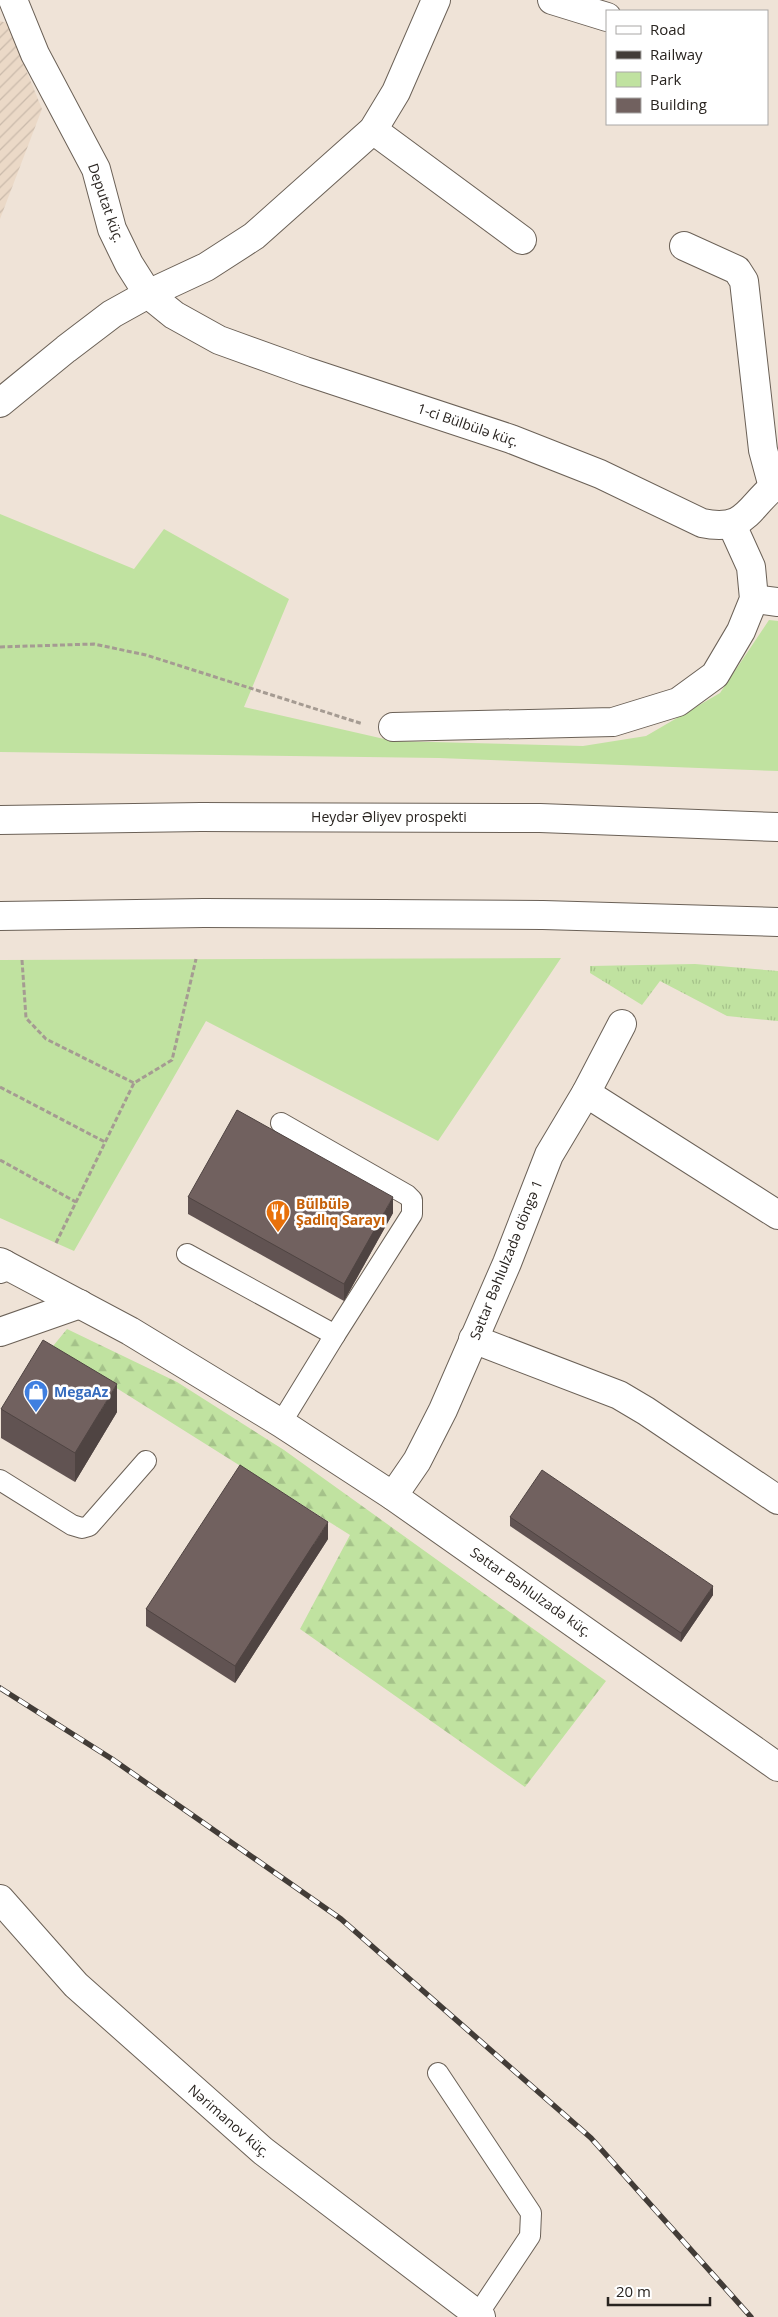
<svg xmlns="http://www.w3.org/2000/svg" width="778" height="2317" font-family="'Open Sans',sans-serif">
<defs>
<pattern id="industrial-furrows" width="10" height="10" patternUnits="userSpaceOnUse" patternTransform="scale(1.25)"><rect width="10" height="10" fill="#ebd9c7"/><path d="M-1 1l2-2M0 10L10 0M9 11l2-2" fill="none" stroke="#cabaab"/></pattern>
<pattern id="grass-tufts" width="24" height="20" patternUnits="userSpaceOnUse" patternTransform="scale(1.25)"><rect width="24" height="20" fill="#c0e2a0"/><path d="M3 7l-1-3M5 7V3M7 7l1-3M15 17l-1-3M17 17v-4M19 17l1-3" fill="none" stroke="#a5c28a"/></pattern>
<pattern id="forest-firs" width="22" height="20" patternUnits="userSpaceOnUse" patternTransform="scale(1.25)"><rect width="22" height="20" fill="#c0e2a0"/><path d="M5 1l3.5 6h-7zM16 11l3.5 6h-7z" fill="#a5c28a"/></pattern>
</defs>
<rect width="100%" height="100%" fill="#efe3d7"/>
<path fill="url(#industrial-furrows)" d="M0,21L7,23L42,109L0,219Z"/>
<path fill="url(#grass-tufts)" d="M695,964L778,971V1021L727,1016L660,981L642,1005L590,973V966Z"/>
<path fill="url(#forest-firs)" d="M67,1329L177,1382L284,1450L606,1681L525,1787L300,1629L350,1535L118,1389L49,1351Z"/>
<g fill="#c0e2a0">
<path d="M0,514L134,569L164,529L289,599L244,707L393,741L583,746L646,736L720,693L769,620L778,621V771L439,758L0,752Z"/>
<path d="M561,958L438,1141L206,1021L74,1251L0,1218V960Z"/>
</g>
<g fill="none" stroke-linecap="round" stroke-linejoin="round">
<defs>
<g id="service">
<path d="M281,1123L407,1195L412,1200V1214L335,1335"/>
<path d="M187,1254L335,1335L281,1423"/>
<path d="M0,1480L72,1525L82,1528L89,1526L146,1461"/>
<path d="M438,2073L531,2213L530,2236L478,2314"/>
</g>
<g id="minor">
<path d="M13,0L35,54L96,169L112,229L129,264L148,294L174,315L219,340L305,371L511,439L600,474L702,523C747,533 748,506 778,483"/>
<path d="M552,0L607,17"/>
<path d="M373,130L522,240"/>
<path d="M684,246L737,270L744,281L763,450L773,487"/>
<path d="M0,403L66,349L112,314L148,294L206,267L254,236L373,130L396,92L436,0"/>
<path d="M754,599L778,602"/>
<path d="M393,727L613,722L678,702L715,675L741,631L754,599L751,567L732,525"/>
<path d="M586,1093L778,1215"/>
<path d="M473,1339L619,1395L646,1411L778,1500"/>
<path d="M393,1496L417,1461L443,1410L507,1263L549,1155L586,1093L622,1024"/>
<path d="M0,1899L76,1985L263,2151L481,2317"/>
</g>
<g id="secondary">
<path d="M0,1269L4,1264L130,1331L281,1423L393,1496L778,1767"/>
<path d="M0,1332L80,1304"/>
</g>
<g id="motorway">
<path d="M0,820L201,817L540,818L778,827"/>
<path d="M0,916L204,913L543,915L778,922"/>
<path d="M0,1262L4,1264"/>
</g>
</defs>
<use href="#service" stroke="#6b6157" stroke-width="22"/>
<use href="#minor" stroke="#6b6157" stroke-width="30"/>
<use href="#secondary" stroke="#6b6157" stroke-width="30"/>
<use href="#motorway" stroke="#6b6157" stroke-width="30"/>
<g stroke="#a59b92" stroke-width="3" stroke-dasharray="5 2.5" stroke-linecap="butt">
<path d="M0,647L94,644L146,655L363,724"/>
<path d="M22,960L26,1018L46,1039L134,1083"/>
<path d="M0,1087L105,1142"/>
<path d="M0,1160L76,1202"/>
<path d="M56,1243L134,1083L172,1060L196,959"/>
</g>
<use href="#service" stroke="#fff" stroke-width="20"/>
<use href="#minor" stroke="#fff" stroke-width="28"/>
<use href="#secondary" stroke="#fff" stroke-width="28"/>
<use href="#motorway" stroke="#fff" stroke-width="28"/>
<defs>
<path id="rail" d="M0,1688L112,1759L341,1919L591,2138L751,2317"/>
</defs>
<use href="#rail" stroke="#423c37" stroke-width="5.5"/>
<use href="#rail" stroke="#fff" stroke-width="4" stroke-dasharray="11" stroke-linecap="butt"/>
</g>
<g fill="#615352">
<path d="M188,1197L393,1213L344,1301L188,1214Z"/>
<path d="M1,1409L117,1412L75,1482L1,1438Z"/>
<path d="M510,1517L713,1595L681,1642L510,1526Z"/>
<path d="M328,1539L235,1683L146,1626V1609Z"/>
</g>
<g fill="#4f4442">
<path d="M393,1197V1213L344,1301V1284Z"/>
<path d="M117,1384V1412L75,1482V1453Z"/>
<path d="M328,1522V1539L235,1683V1666Z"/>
<path d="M713,1586V1595L681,1642V1633Z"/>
</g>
<g fill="#71615f" stroke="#4f4442">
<path d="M237,1110L393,1197L344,1284L188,1197Z"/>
<path d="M43,1340L117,1384L75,1453L1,1409Z"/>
<path d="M240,1465L328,1522L235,1666L146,1609Z"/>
<path d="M542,1470L713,1586L681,1633L510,1517Z"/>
</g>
<defs>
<symbol id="restaurant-pin" viewBox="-11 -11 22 30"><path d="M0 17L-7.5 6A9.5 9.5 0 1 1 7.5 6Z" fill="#e8710a" stroke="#fff"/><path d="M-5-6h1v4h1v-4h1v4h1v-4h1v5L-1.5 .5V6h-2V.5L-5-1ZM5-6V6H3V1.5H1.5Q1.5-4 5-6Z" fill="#fff"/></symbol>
<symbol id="shop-pin" viewBox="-11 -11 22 30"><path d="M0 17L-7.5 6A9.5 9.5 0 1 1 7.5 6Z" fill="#3f7fe0" stroke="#fff"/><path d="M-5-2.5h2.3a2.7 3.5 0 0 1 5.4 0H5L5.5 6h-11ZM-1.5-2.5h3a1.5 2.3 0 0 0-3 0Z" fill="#fff"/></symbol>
</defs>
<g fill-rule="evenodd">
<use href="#restaurant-pin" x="264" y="1198" width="28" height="38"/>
<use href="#shop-pin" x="22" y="1378" width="28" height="38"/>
</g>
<g text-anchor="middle" stroke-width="5" stroke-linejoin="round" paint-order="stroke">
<g font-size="14" fill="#292420" stroke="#fff">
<text transform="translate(106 203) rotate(71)" y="5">Deputat küç.</text>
<text transform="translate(468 425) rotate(19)" y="5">1-ci Bülbülə küç.</text>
<text x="389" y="822">Heydər Əliyev prospekti</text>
<text transform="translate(506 1260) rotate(-68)" y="5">Səttar Bəhlulzadə döngə 1</text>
<text transform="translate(531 1592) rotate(35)" y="5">Səttar Bəhlulzadə küç.</text>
<text transform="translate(229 2121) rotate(41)" y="5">Nərimanov küç.</text>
</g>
<g font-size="14" font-weight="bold" fill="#c56008" stroke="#fff" text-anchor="start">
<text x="296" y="1209">Bülbülə<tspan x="296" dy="16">Şadlıq Sarayı</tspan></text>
</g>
<g font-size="14" font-weight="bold" fill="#366cbe" stroke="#fff" text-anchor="start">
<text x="54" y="1397">MegaAz</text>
</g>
</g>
<rect x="606" y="10" width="162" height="115" fill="#ffffff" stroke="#a9a7a6"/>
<rect x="616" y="26" width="25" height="8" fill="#ffffff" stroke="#a9a7a6"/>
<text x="650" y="35" font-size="15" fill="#292420">Road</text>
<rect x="616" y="51" width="25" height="8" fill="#423c37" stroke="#a9a7a6"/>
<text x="650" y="60" font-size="15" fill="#292420">Railway</text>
<rect x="616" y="72" width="25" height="15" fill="#c0e2a0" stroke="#a9a7a6"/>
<text x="650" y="85" font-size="15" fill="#292420">Park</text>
<rect x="616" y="98" width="25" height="15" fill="#71615f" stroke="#a9a7a6"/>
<text x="650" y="110" font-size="15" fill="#292420">Building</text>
<path d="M608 2297v8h102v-8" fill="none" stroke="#292420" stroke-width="2.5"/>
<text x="616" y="2297" font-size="15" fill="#292420" stroke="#ffffff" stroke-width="4" paint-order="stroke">20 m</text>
</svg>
